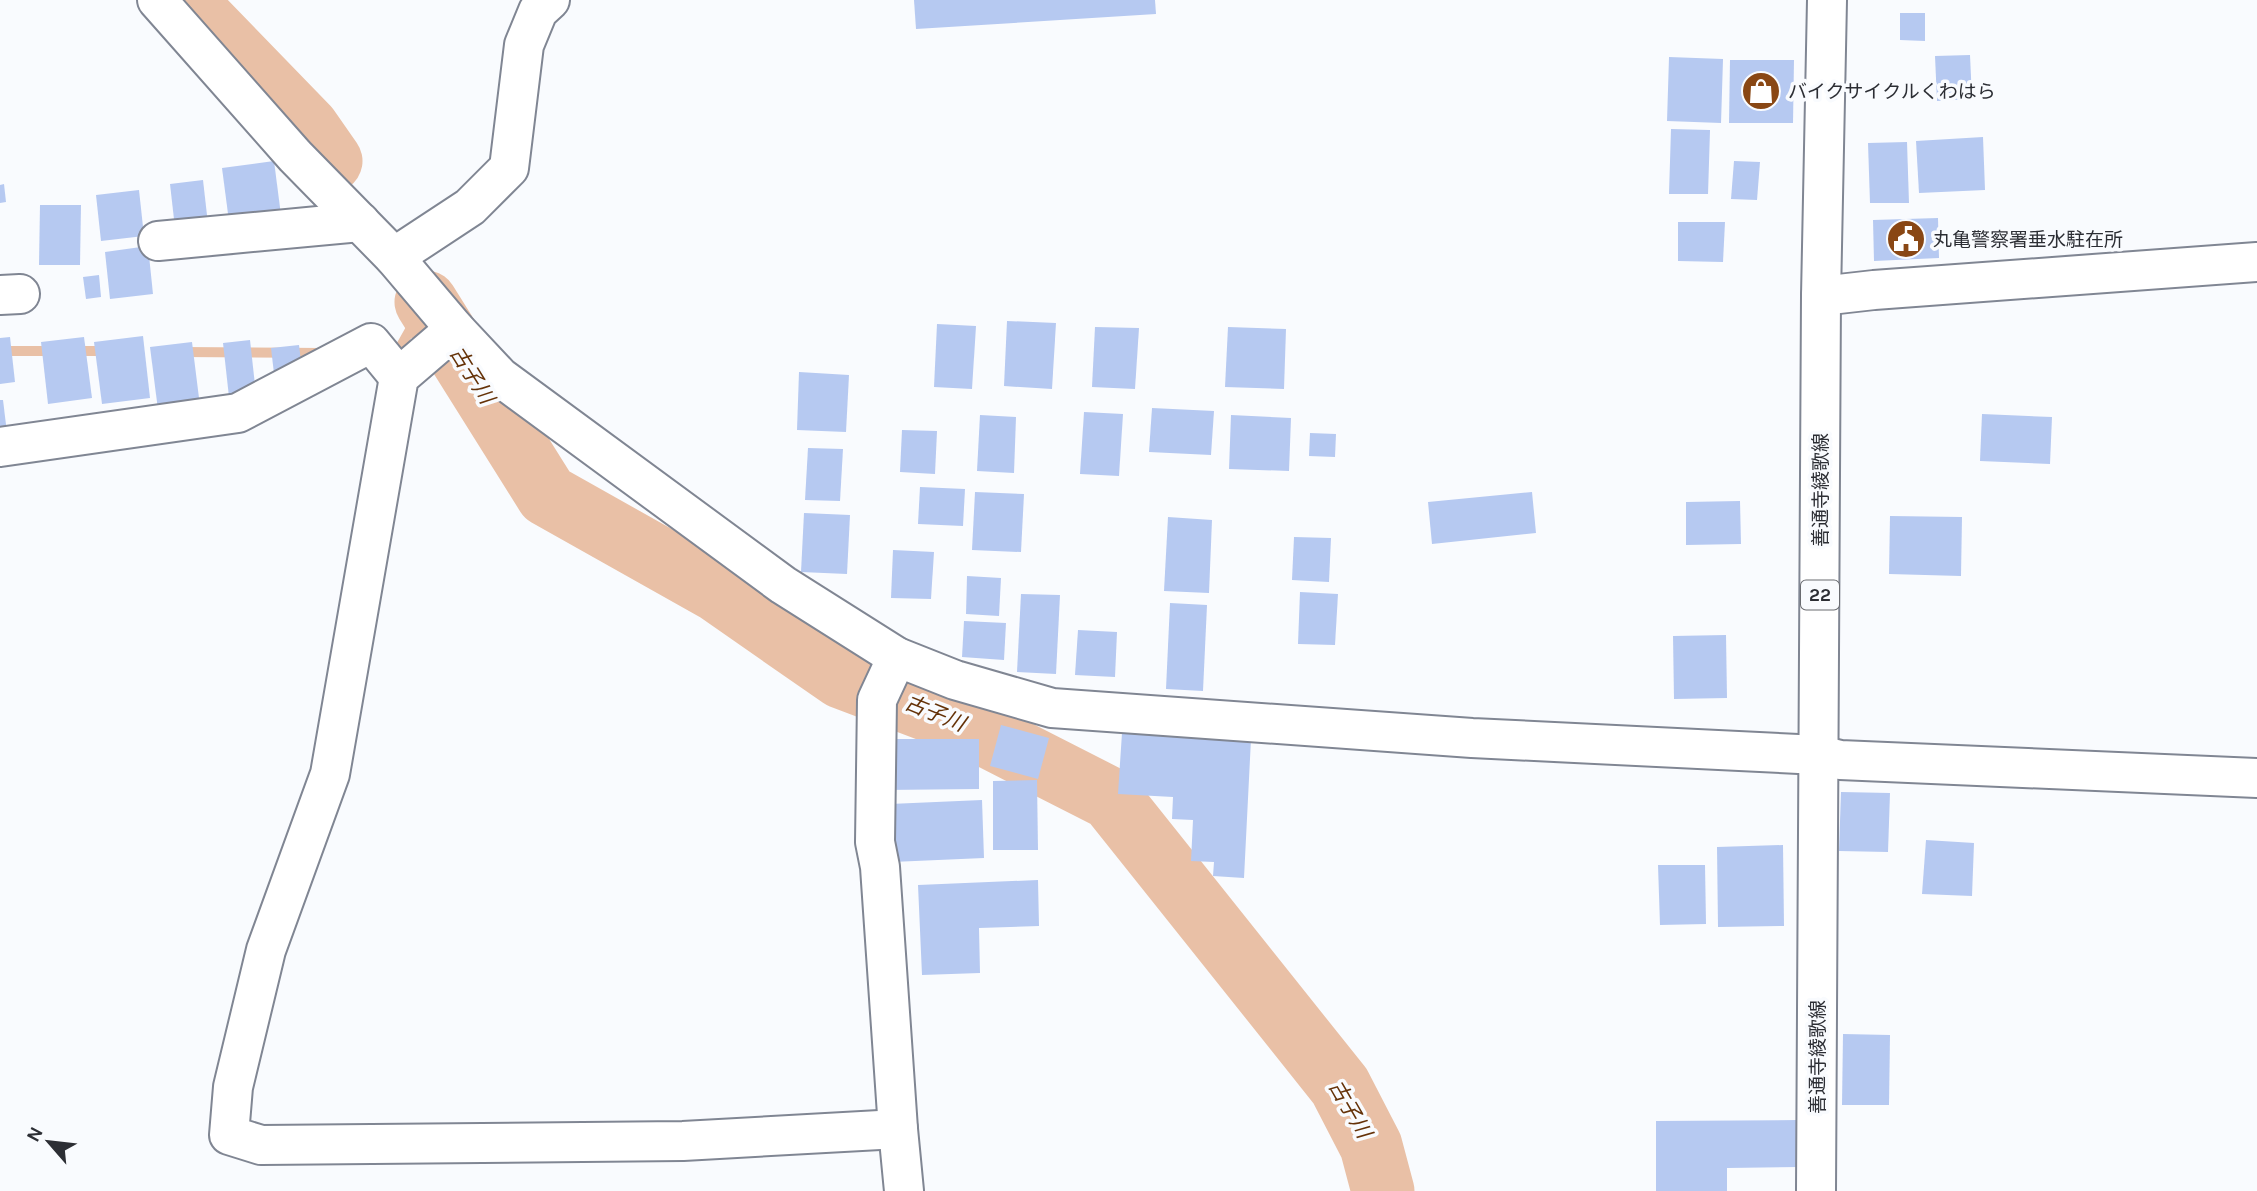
<svg xmlns="http://www.w3.org/2000/svg" width="2257" height="1191" font-family="Karla,'Noto Sans JP',sans-serif">
<rect width="100%" height="100%" fill="#f9fbfe"/>
<g fill="none" stroke-linecap="round" stroke-linejoin="round">
<g stroke="#e9c0a6" stroke-width="10">
<path d="M0,351H57"/>
<path d="M73,351H109"/>
<path d="M181,352L323,353"/>
<path d="M391,353H397L424,305"/>
</g>
<g stroke="#e9c0a6" stroke-width="63">
<path d="M184,0L308,128L331,161"/>
<path d="M426,302L547,495L716,590L841,677L960,722L1111,799L1340,1086L1371,1146L1383,1191"/>
</g>
</g>
<g fill="#b6c9f1">
<path d="M914,0H1155L1156,14L916,29Z"/>
<path d="M1900,13H1925V41L1900,40Z"/>
<path d="M1970,55L1972,99L1937,101L1935,56Z"/>
<path d="M1669,57L1723,59L1721,123L1667,121Z"/>
<path d="M1730,60H1794L1793,123H1729Z"/>
<path d="M1671,129L1710,130L1708,194H1669Z"/>
<path d="M1983,137L1985,190L1919,193L1916,141Z"/>
<path d="M1907,142L1909,203H1870L1868,143Z"/>
<path d="M274,161L282,223L230,229L222,168Z"/>
<path d="M1734,161L1760,162L1757,200L1731,199Z"/>
<path d="M203,180L208,224L175,228L170,184Z"/>
<path d="M4,184L6,202L0,203V185Z"/>
<path d="M139,190L144,236L101,241L96,195Z"/>
<path d="M40,205H81L80,265H39Z"/>
<path d="M1938,218L1939,258L1874,261L1873,220Z"/>
<path d="M1678,222H1725L1723,262L1678,261Z"/>
<path d="M148,246L153,294L110,299L105,252Z"/>
<path d="M99,275L101,297L86,299L83,277Z"/>
<path d="M1007,321L1056,323L1052,389L1004,386Z"/>
<path d="M937,324L976,326L972,389L934,387Z"/>
<path d="M1095,327L1139,328L1135,389L1092,387Z"/>
<path d="M1228,327L1286,329L1284,389L1225,387Z"/>
<path d="M143,336L150,398L102,404L94,342Z"/>
<path d="M10,337L15,382L0,384V338Z"/>
<path d="M84,337L92,398L48,404L41,342Z"/>
<path d="M250,340L256,394L229,397L223,343Z"/>
<path d="M192,342L200,406L158,410L150,347Z"/>
<path d="M299,345L303,378L275,382L271,348Z"/>
<path d="M799,372L849,375L846,432L797,430Z"/>
<path d="M0,400H3L8,441L0,442Z"/>
<path d="M1152,408L1214,411L1211,455L1149,452Z"/>
<path d="M1084,412L1123,414L1119,476L1080,474Z"/>
<path d="M1982,414L2052,417L2050,464L1980,461Z"/>
<path d="M980,415L1016,417L1014,473L977,471Z"/>
<path d="M1231,415L1291,418L1289,471L1229,469Z"/>
<path d="M902,430L937,431L935,474L900,472Z"/>
<path d="M1310,433L1336,434L1335,457L1309,456Z"/>
<path d="M808,448L843,449L840,501L805,500Z"/>
<path d="M920,487L965,489L963,526L918,524Z"/>
<path d="M975,492L1024,494L1021,552L972,550Z"/>
<path d="M1532,492L1536,533L1432,544L1428,502Z"/>
<path d="M1740,501L1741,544L1686,545V502Z"/>
<path d="M804,513L850,515L847,574L801,572Z"/>
<path d="M1890,516L1962,517L1961,576L1889,574Z"/>
<path d="M1168,517L1212,520L1209,593L1164,591Z"/>
<path d="M1294,537L1331,538L1329,582L1292,580Z"/>
<path d="M893,550L934,552L931,599L891,598Z"/>
<path d="M967,576L1001,578L999,616L966,614Z"/>
<path d="M1300,592L1338,594L1335,645L1298,644Z"/>
<path d="M1021,594L1060,595L1056,674L1017,672Z"/>
<path d="M1170,603L1207,605L1203,691L1166,689Z"/>
<path d="M964,621L1006,623L1004,660L962,657Z"/>
<path d="M1078,630L1117,632L1115,677L1075,675Z"/>
<path d="M1726,635L1727,698L1674,699L1673,636Z"/>
<path d="M1001,725L1049,738L1038,779L990,766Z"/>
<path d="M1122,733L1251,739L1244,878L1213,876L1214,862L1191,861L1193,820L1172,819L1173,797L1118,794Z"/>
<path d="M884,739H979V789L884,790Z"/>
<path d="M1037,780L1038,850H993V781Z"/>
<path d="M1841,792L1890,793L1888,852L1839,851Z"/>
<path d="M982,800L984,858L892,862L890,804Z"/>
<path d="M1926,840L1974,843L1972,896L1922,894Z"/>
<path d="M1783,845L1784,926L1718,927L1717,847Z"/>
<path d="M1658,865H1705L1706,924L1660,925Z"/>
<path d="M1038,880L1039,926L979,928L980,973L922,975L918,885Z"/>
<path d="M1843,1034L1890,1035L1889,1105H1842Z"/>
<path d="M1798,1120V1167L1727,1168V1191H1656V1121Z"/>
</g>
<g fill="none" stroke-linecap="round" stroke-linejoin="round">
<defs>
<g id="minor">
<path d="M157,0L295,156L394,257L455,329L500,377L783,585L897,657L955,680L1052,708L1472,738L1819,755L1840,760L2257,778"/>
<path d="M158,241L360,222"/>
<path d="M394,257L470,207L509,168L524,45L538,11L550,0"/>
<path d="M0,295L20,294"/>
<path d="M1821,296L1874,290L2257,262"/>
<path d="M455,329L399,377L330,774L266,950L233,1087L229,1135L261,1145L683,1141L898,1129"/>
<path d="M0,447L238,413L371,343L399,377"/>
<path d="M897,657L877,700L875,842L880,867L898,1129L904,1191"/>
</g>
<path id="major" d="M1816,1191L1821,296L1827,0"/>
</defs>
<use href="#minor" stroke="#808693" stroke-width="42"/>
<use href="#major" stroke="#808693" stroke-width="42"/>
<use href="#minor" stroke="#fff" stroke-width="38"/>
<use href="#major" stroke="#fff" stroke-width="38"/>
</g>
<defs>
<symbol id="shop-disc" viewBox="-11 -11 22 22"><circle r="9.5" fill="#894714" stroke="#f9fbfe"/><path d="M-5-2.5h2.3a2.7 3.5 0 0 1 5.4 0H5L5.5 6h-11ZM-1.5-2.5h3a1.5 2.3 0 0 0-3 0Z" fill="#fff"/></symbol>
<symbol id="civic-disc" viewBox="-11 -11 22 22"><circle r="9.5" fill="#894714" stroke="#f9fbfe"/><path d="M-.6-6.5H3V-4.5H.6V-3L4-1V1h2V6H-6V1h2V-1L-.6-3ZM-1.2 2.5V6h2.4V2.5Z" fill="#fff"/></symbol>
</defs>
<g fill-rule="evenodd">
<use href="#shop-disc" x="1739" y="69" width="44" height="44"/>
<use href="#civic-disc" x="1884" y="217" width="44" height="44"/>
</g>
<g text-anchor="middle" stroke-width="7" stroke-linejoin="round" paint-order="stroke">
<rect fill="#f9fbfe" stroke="#6a6c71" stroke-width="2" x="1801" y="580.5" width="38" height="29" rx="5"/>
<g font-size="18" font-weight="bold" fill="#2c2e34">
<text x="1820" y="601">22</text>
</g>
<g font-size="19" fill="#2c2e34" stroke="#f9fbfe" text-anchor="start">
<text x="1788" y="98">バイクサイクルくわはら</text>
<text x="1933" y="246">丸亀警察署垂水駐在所</text>
</g>
<g font-size="19" fill="#2c2e34" stroke="#f9fbfe">
<text transform="translate(1820 490) rotate(-90)" y="7">善通寺綾歌線</text>
<text transform="translate(1817 1057) rotate(-90)" y="7">善通寺綾歌線</text>
</g>
<g font-size="21" font-style="italic" fill="#653208" stroke="#f9fbfe">
<text transform="translate(472 375) rotate(58)" y="7">古子川</text>
<text transform="translate(935 713) rotate(22)" y="7">古子川</text>
<text transform="translate(1350 1109) rotate(60)" y="7">古子川</text>
</g>
</g>
<g transform="translate(49 1142) rotate(298)" stroke="#f9fbfe" stroke-width="5" paint-order="stroke">
<path d="M0-5L12 26L0 18L-12 26Z" fill="#2c2e34"/>
<text y="-10" font-size="19" font-weight="bold" text-anchor="middle" fill="#2c2e34">N</text>
</g>
</svg>
